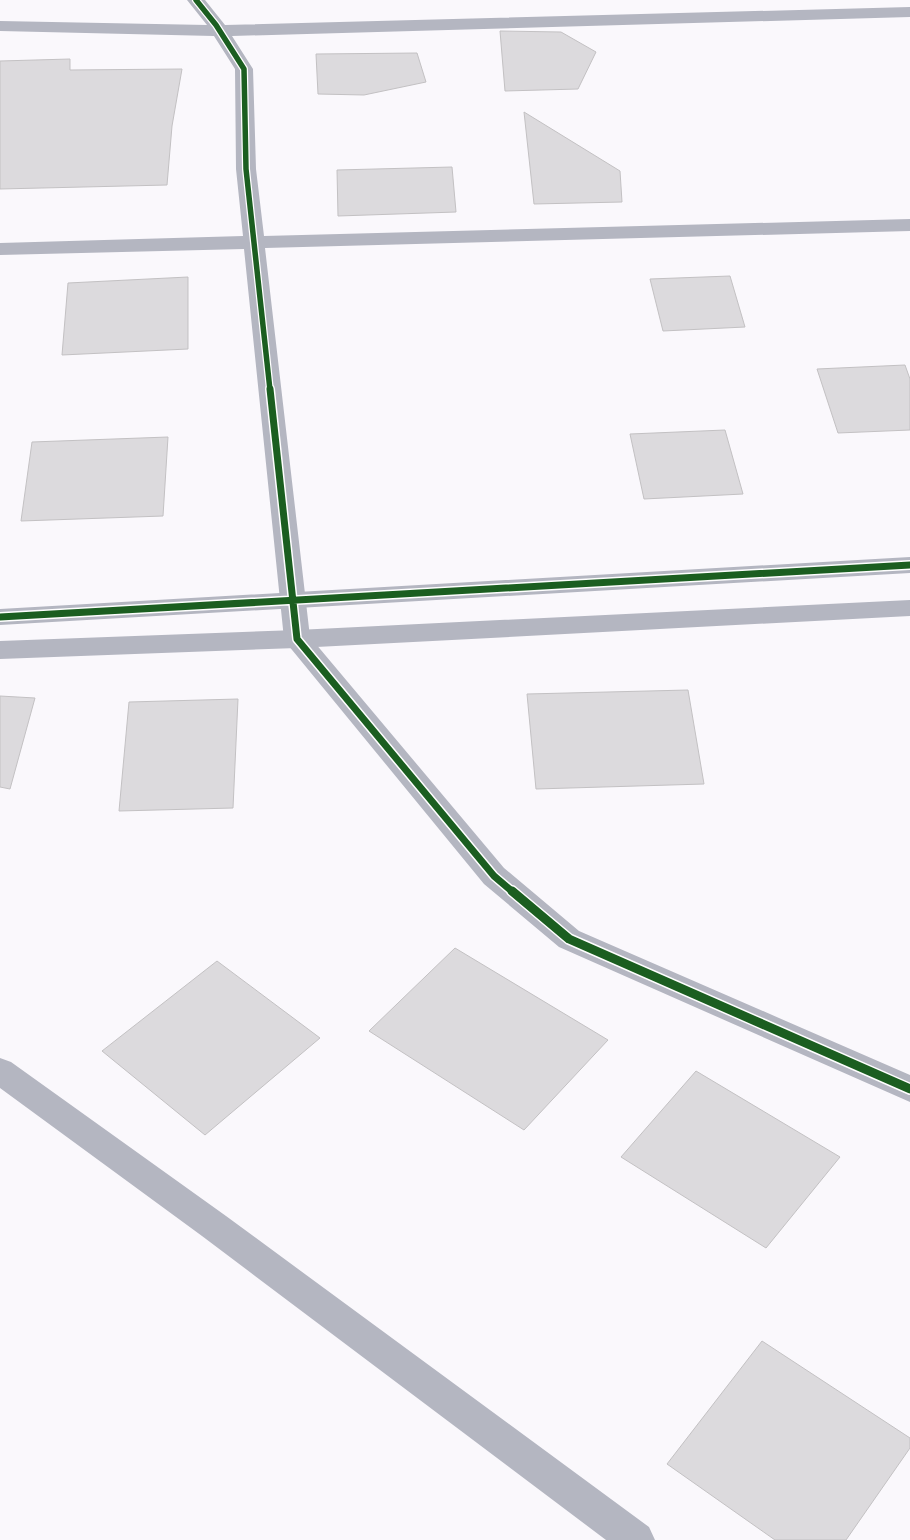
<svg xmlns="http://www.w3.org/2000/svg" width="910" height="1540" font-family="Quicksand,sans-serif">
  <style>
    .building { fill: #dcdadd; stroke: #c3c1c3 }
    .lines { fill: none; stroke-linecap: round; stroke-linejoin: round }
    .minor { fill: #b4b6c1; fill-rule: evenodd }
    .tertiary { fill: #b4b6c1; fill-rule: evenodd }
    .cycleway-far2-casing { stroke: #fff; stroke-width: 8 }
    .cycleway-far1-casing { stroke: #fff; stroke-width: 10 }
    .cycleway-casing { stroke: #fff; stroke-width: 12 }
    .cycleway-far2 { stroke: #1b5e20; stroke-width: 5.5 }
    .cycleway-far1 { stroke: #1b5e20; stroke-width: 7 }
    .cycleway { stroke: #1b5e20; stroke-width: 9 }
  </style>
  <rect width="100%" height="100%" fill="#faf8fc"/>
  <path class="building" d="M500,31L561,32L596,52L578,89L505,91Z
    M417,53L426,82L364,95L318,94L316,54Z
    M70,59V70L182,69L172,126L167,185L0,189V61Z
    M524,112L620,171L622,202L534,204Z
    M452,167L456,212L338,216L337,170Z
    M730,276L745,327L663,331L650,279Z
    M188,277V349L62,355L68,283Z
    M905,365L910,379V430L838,433L817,369Z
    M725,430L743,494L644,499L630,434Z
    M168,437L163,516L21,521L32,442Z
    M688,690L704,784L536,789L527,694Z
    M0,696L35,698L10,789L0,787Z
    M238,699L233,808L119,811L129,702Z
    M455,948L608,1040L524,1130L369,1031Z
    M217,961L320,1038L205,1135L102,1051Z
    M696,1071L840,1157L766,1248L621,1157Z
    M762,1341L910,1438V1448L846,1540H775L667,1464Z"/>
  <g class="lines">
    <path class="minor" d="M187,0H205L225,25L910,7V17L232,36L253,69L256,169L264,236L910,219V231L265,248L310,637L504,868L579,931L910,1075V1102L559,947L484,884L288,645L284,639L244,249L0,255V243L243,236L236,169L235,69L214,36L0,31V21L207,25Z
      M0,1058L11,1062L226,1216L649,1527L655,1540H606L202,1236L0,1088Z"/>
    <path class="tertiary" d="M910,557V573L0,625V609Z
      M910,600V616L297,648L0,659V641L297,630Z"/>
    <g class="cycleway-far2-casing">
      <path id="cycleway-far2" d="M196,0L216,25L244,69L246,169L270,390"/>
    </g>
    <g class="cycleway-far1-casing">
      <path id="cycleway-far1" d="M270,389L297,639L494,876L514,893
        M0,617L910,565"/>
    </g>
    <g class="cycleway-casing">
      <path id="cycleway" d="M512,891L569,939L910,1089"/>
    </g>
    <use href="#cycleway-far2" class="cycleway-far2"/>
    <use href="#cycleway-far1" class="cycleway-far1"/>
    <use href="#cycleway" class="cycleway"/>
  </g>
</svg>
